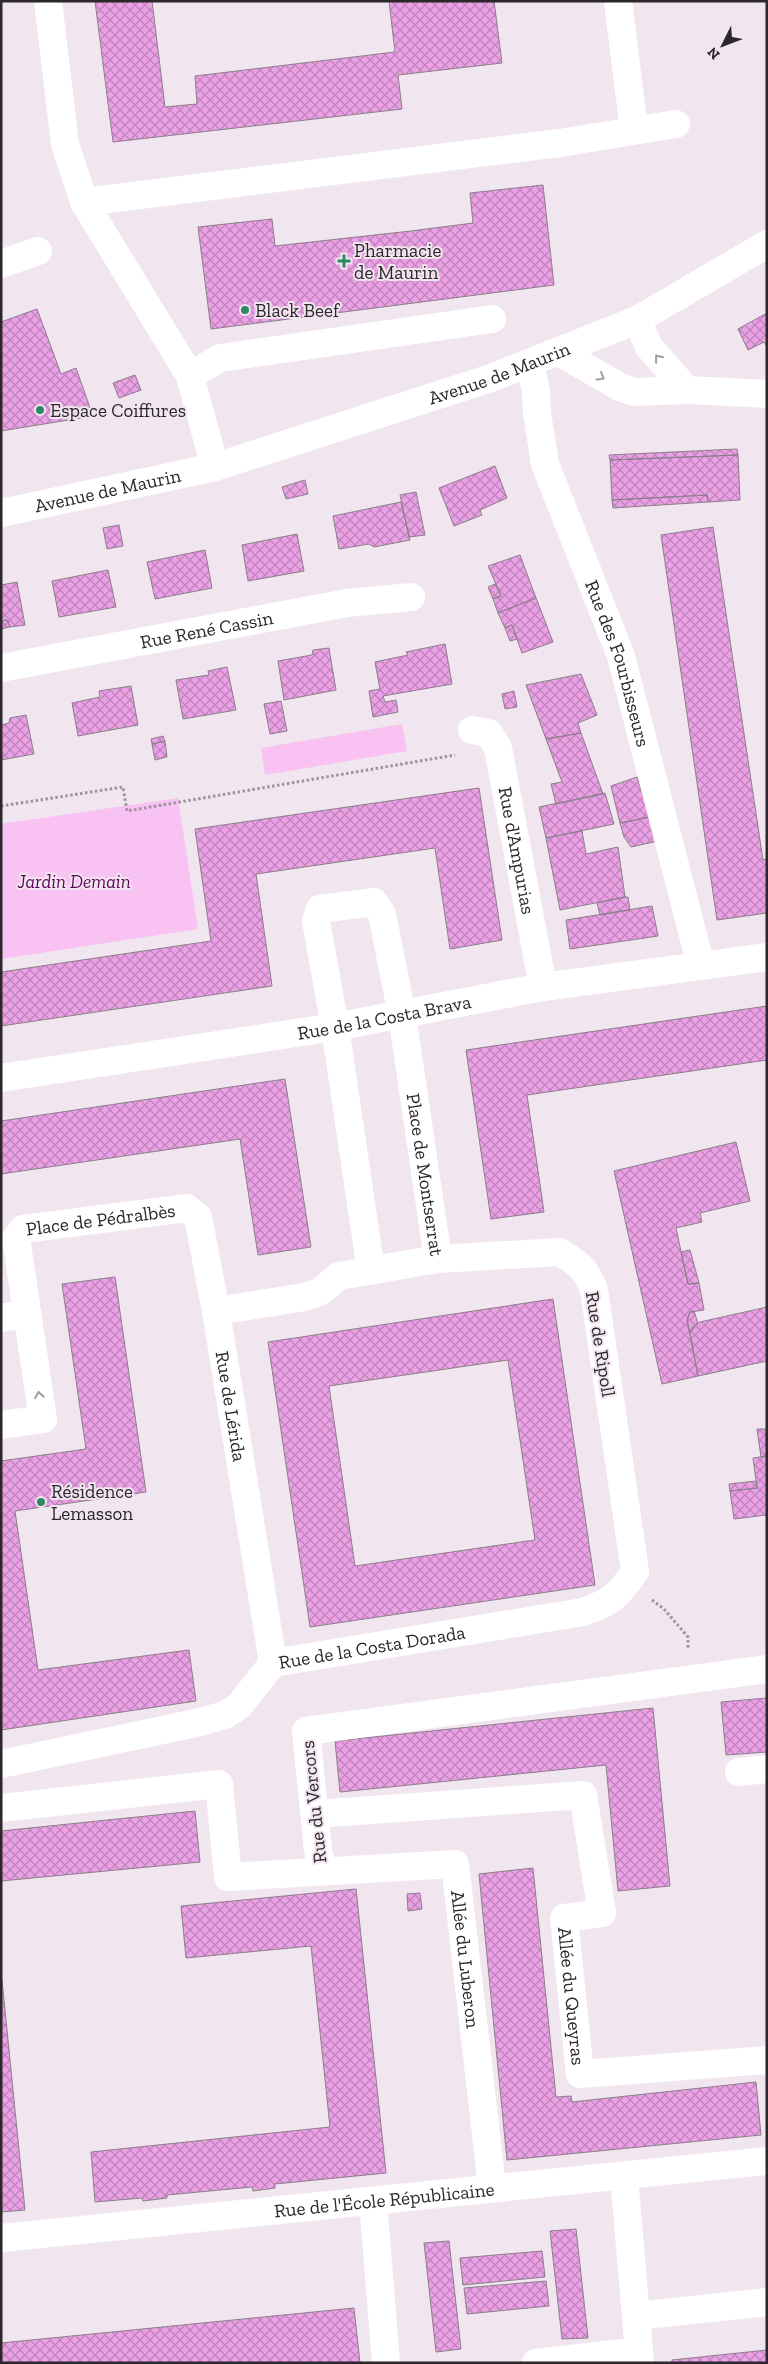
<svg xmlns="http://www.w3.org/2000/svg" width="768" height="2364" font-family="'Zilla Slab',serif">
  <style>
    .park { fill: #f8c2f3 }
    .building { fill: url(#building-cross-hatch); stroke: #8a7f89; fill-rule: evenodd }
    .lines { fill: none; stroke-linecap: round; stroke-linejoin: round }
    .path { stroke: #9c949c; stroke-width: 3; stroke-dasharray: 2.5 2.5; stroke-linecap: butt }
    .minor { stroke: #fff; stroke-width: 28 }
    .oneway { stroke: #a09ea0 }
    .poi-dot { fill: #2d8a60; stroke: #f1e5f0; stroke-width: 2 }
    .labels { text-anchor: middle; stroke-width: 4; stroke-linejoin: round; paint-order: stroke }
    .poi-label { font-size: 19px; fill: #2b272b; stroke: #f1e5f0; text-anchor: start }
    .street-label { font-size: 19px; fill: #2b272b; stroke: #f1e5f0 }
    .park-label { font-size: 19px; font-style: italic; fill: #60035e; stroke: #f1e5f0 }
  </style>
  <defs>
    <pattern id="building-cross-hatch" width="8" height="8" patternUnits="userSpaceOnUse" patternTransform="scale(1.25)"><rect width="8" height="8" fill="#eba1e5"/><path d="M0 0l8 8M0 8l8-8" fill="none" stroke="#bf83ba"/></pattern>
  </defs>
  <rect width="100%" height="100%" fill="#f1e5f0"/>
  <path class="park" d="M402,724L407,751L265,775L261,748Z
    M178,798L198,929L1,959V824Z"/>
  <path class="building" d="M95,1H152L165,107L197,104L195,76L395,52L389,1H494L502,63L398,75L402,109L113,142Z
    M543,185L554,285L211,329L198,227L272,219L275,246L411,231L473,223L470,193Z
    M37,309L61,374L76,368L93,416L1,431V322Z
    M767,313V347L764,342L748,350L738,329Z
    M135,375L141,390L119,398L113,383Z
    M737,449L738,455L610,460L609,455Z
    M738,455L740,500L708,502L707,495L612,500L610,460Z
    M495,466L507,498L480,510L482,515L454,526L439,488Z
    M305,480L308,494L286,499L282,487Z
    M416,492L425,535L409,537L400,495Z
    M707,495L708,502L613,508L612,500Z
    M401,502L410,540L374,547L369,544L339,549L333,516Z
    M119,525L123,546L107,549L103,528Z
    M713,527L763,860L767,859V913L717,920L661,535Z
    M297,534L304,571L248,581L242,545Z
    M205,550L212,588L155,599L147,562Z
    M520,555L536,598L498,613L493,599L501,596L488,566Z
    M108,570L116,607L59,617L52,581Z
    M17,582L25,625L10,627L7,620L1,621V585Z
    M495,584L501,596L493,599L488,587Z
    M536,598L553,642L522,653L512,625L505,628L498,613Z
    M7,620L10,627L1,629V621Z
    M512,625L517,639L510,641L505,628Z
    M445,644L452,684L383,696L385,702L396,700L398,712L373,717L369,691L380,689L375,662L408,655L406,652Z
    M329,648L336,690L284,700L278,661L312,655L313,650Z
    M227,667L236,710L183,719L176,680L209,675L208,671Z
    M581,674L597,715L578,723L581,733L546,739L526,685Z
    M131,686L138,725L78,736L72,703L100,697L99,691Z
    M514,691L517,707L505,709L502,694Z
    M281,701L287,731L270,734L264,704Z
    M26,715L34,754L1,760V725L9,723L10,718Z
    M581,733L603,794L556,804L551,784L562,782L546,739Z
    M163,736L165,741L152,744L151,739Z
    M165,741L167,757L155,760L152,744Z
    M637,777L650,817L620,823L611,786Z
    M479,788L502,940L450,949L435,848L256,874L272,986L1,1026V972L211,941L195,829Z
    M605,793L614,824L546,838L539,807Z
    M650,817L658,841L631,847L624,837L620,823Z
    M582,831L586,854L618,847L625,897L560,910L546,838Z
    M625,897H628L630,910L600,915L597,903Z
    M652,906L658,936L570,949L566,920Z
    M767,1006V1060L527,1095L544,1212L491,1219L466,1050Z
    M285,1079L311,1247L258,1255L240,1139L1,1174V1121Z
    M736,1142L750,1201L700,1213L702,1222L676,1228L688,1284L699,1283L704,1310L690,1312L687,1320L698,1376L662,1384L614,1171Z
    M690,1250L699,1283L688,1284L681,1252Z
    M115,1277L146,1492L15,1511L38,1670L189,1650L196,1701L1,1730V1461L86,1449L62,1284Z
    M553,1299L595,1585L310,1627L268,1342ZM508,1360L535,1540L355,1566L329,1386Z
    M767,1307V1361L698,1376L690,1333L695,1325L700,1322Z
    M694,1311L698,1323L690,1333L687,1320L690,1312Z
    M757,1429H765L767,1456L761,1457Z
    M767,1456V1515L734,1519L730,1491L757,1488L753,1458Z
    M756,1481L757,1488L730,1491L729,1484Z
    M767,1698V1752L726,1755L721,1702Z
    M653,1708L670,1886L618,1891L606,1765L340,1792L335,1741Z
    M195,1811L200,1862L1,1881V1831Z
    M533,1868L556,2097L571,2096L572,2102L756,2082L761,2135L507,2160L479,1874Z
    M356,1889L386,2173L275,2184V2188L253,2191L252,2187L167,2195V2198L143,2201L142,2198L95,2202L91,2152L330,2127L311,1946L186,1958L181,1906Z
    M420,1893L422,1909L408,1911L407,1894Z
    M2,1980L25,2210L1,2212V1980Z
    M576,2229L588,2338L562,2339L550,2231Z
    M449,2241L461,2349L436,2352L424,2243Z
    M542,2251L545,2277L463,2285L460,2258Z
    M546,2281L549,2306L467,2314L464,2288Z
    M354,2308L360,2363H1V2343Z
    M767,2350V2363H672V2360Z"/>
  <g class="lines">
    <path class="path" d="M1,806L123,787L127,811L455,755
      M652,1600L664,1609L688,1637V1649"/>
    <g class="minor">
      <path d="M48,1L65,144L84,202L190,376L215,467"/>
      <path d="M618,1L634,130"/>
      <path d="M84,202L560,143L676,124"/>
      <path d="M1,264L38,251"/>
      <path d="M637,320L649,347L687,390"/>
      <path d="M559,352L620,387L634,392L687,390L767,394"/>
      <path id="s1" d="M530,364L536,391L537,413L545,464L621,656L701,966"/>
      <path d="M190,376L220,358L492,319"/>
      <path id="s2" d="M1,513L215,467L491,378L637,320L767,244"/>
      <path id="s3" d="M1,668L347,603L411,597"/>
      <path id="s4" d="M472,730L489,733L498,748L543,987"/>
      <path id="s5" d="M1,1078L335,1027L543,987L767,957"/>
      <path id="s6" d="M371,1271L335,1027L316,921L320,909L374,902L382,914L402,1015L438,1259"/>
      <path d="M1,1318L27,1314"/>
      <path id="s7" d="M1,1425L43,1419L16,1238L23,1229L187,1208L198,1217L216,1311"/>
      <path id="s8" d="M1,1764L196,1723L225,1715L239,1706L273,1663L583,1612C611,1602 619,1596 635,1571L594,1290C586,1269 579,1263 559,1252L438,1259L339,1276L321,1291L305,1297L216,1311L273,1663"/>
      <path d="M739,1772L767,1769"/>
      <path id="s9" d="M1,1808L219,1784L228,1877L455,1864L492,2187"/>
      <path id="s10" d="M315,1814L583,1795L602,1913L564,1918L580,2074L767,2060"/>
      <path d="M323,1871L318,1850L306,1731L767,1669"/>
      <path d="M624,2176L640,2363"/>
      <path d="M373,2201L386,2363"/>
      <path id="s11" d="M1,2238C256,2212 512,2187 767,2161"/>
      <path d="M636,2316L767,2302"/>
      <path d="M536,2363L639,2351"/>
    </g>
  </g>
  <defs><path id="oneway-chevron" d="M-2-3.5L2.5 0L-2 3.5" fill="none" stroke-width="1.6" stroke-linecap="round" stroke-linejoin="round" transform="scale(1.25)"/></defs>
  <g class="oneway">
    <use href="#oneway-chevron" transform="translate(658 358) rotate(-128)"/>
    <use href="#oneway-chevron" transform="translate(601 377) rotate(30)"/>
    <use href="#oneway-chevron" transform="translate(39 1395) rotate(-99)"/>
  </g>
  <g class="poi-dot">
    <path d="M341.5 253.5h5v5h5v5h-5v5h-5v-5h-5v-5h5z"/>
    <circle cx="245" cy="310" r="5"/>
    <circle cx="40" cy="410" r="5"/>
    <circle cx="41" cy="1502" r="5"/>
  </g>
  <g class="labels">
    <g class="poi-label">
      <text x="354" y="257">Pharmacie<tspan x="354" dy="22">de Maurin</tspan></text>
      <text x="255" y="317">Black Beef</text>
      <text x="50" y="417">Espace Coiffures</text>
      <text x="51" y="1498">Résidence<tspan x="51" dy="22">Lemasson</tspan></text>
    </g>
    <g class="street-label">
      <text dy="7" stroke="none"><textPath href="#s2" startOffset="518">Avenue de Maurin</textPath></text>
      <text dy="7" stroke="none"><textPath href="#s2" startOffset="109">Avenue de Maurin</textPath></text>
      <text dy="7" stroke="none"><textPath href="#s3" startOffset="209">Rue René Cassin</textPath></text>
      <text dy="7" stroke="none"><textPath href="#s1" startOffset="314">Rue des Fourbisseurs</textPath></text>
      <text dy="7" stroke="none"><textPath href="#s4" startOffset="139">Rue d'Ampurias</textPath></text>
      <text dy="7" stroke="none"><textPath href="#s5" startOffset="388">Rue de la Costa Brava</textPath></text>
      <text dy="7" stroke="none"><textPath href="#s6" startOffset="700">Place de Montserrat</textPath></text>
      <text dy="7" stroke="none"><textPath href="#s7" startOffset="315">Place de Pédralbès</textPath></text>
      <text transform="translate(601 1344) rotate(81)" y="7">Rue de Ripoll</text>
      <text dy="7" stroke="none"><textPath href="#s8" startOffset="1469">Rue de Lérida</textPath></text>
      <text dy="7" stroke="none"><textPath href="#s8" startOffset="401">Rue de la Costa Dorada</textPath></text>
      <text transform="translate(313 1802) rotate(-96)" y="7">Rue du Vercors</text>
      <text dy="7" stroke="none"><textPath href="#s9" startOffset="636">Allée du Luberon</textPath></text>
      <text dy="7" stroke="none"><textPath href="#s10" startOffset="505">Allée du Queyras</textPath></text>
      <text dy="7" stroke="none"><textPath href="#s11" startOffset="385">Rue de l'École Républicaine</textPath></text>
    </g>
    <g class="park-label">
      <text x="74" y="888">Jardin Demain</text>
    </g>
  </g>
  <rect width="768" height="2364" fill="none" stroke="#2b272b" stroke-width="5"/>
  <g transform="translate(723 45) rotate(228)" stroke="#f1e5f0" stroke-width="4" paint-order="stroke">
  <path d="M0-4L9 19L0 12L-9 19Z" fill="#2b272b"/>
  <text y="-8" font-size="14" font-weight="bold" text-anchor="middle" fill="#2b272b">N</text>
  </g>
</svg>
